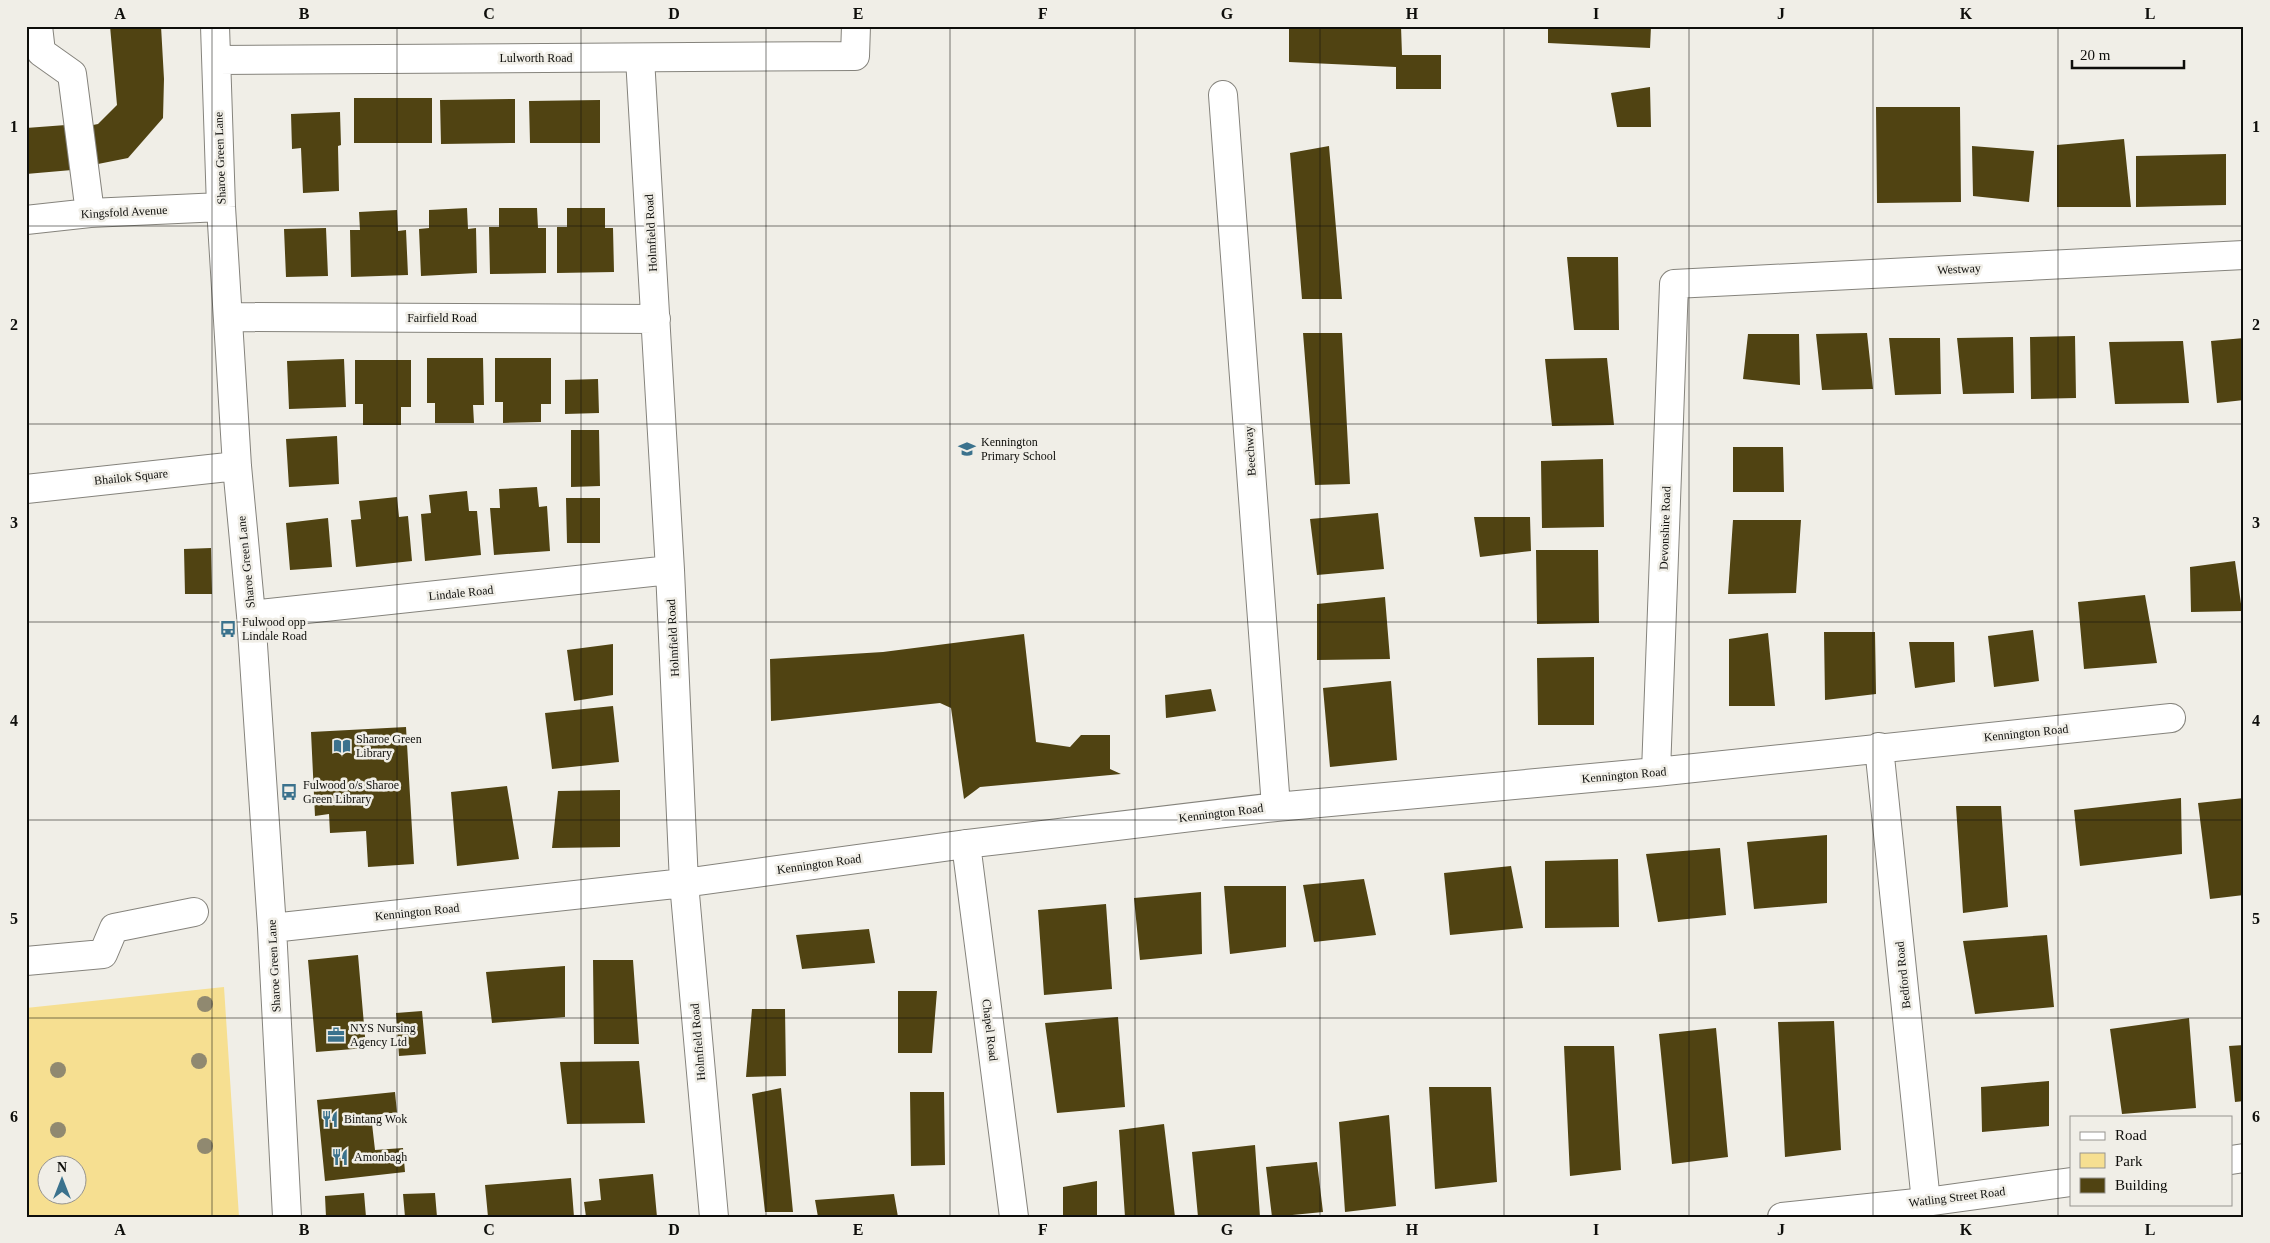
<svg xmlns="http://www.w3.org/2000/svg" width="2270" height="1243" font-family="'Times New Roman',serif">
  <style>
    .green { fill: #f6df91; fill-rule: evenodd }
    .building { fill: #504312 }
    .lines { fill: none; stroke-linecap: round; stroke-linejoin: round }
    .minor-casing { stroke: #85837c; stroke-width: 30 }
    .major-casing { stroke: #85837c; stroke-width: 30 }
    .minor { stroke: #fff; stroke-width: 28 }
    .major { stroke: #fff; stroke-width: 28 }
    .tree { fill: #908970 }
    .grid { fill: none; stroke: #0e0e0b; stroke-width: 1; stroke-opacity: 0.55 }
    .labels { text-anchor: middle; stroke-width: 5; stroke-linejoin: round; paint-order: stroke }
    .street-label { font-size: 12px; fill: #0e0e0b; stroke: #f0eee7 }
    .poi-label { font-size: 12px; fill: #0e0e0b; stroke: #f0eee7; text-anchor: start }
    .neatline { fill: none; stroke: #0e0e0b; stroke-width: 2 }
    .grid-label { font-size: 16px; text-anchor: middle; font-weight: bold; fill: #0e0e0b }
  </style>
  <rect width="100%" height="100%" fill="#f0eee7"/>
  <path class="green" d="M224,987L239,1217H26V1008ZM48,1166H78V1196H48Z"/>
  <path class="building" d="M110,26H161L164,79L163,118L128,158L93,165L88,126L98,124L117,105Z
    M1289,26H1401L1402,55H1441V89H1396V67L1289,62Z
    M1548,26H1651L1650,48L1548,43Z
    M1650,87L1651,127H1617L1611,93Z
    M354,98H432V143H354Z
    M515,99V143L441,144L440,100Z
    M600,100V143H530L529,101Z
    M1876,107H1960L1961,202L1877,203Z
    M340,112L341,145L338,146L339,191L303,193L301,148L292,149L291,114Z
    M66,125L72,170L26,174V128Z
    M2124,139L2131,207H2057V145Z
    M1329,146L1342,299H1302L1290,153Z
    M1972,146L2034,151L2029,202L1973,196Z
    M2226,154V205L2136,207V156Z
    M467,208L468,229L476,228L477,273L421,276L419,229L429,228V210Z
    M499,208H537L538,228H546V273L490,274L489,227H499Z
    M567,208H605V228H613L614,272L557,273V227H567Z
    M397,210L398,231L406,230L408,275L351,277L350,230H360L359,212Z
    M326,228L328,276L286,277L284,229Z
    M1567,257H1618L1619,330H1574Z
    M1303,333H1342L1350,484L1315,485Z
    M1867,333L1873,389L1822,390L1816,334Z
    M1748,334H1799L1800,385L1743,379Z
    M2075,336L2076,398L2031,399L2030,337Z
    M2013,337L2014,393L1963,394L1957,338Z
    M1889,338H1940L1941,394L1895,395Z
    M2244,338V400L2217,403L2211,341Z
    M2183,341L2189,403L2115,404L2109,342Z
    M427,358H483L484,405H473L474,423H435V403H427Z
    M495,358H551V404H541V422L503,423V402H495Z
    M1607,358L1614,425L1552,426L1545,359Z
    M344,359L346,407L289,409L287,361Z
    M355,360H411V407H401V425H363V404H355Z
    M598,379L599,413L565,414V380Z
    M571,430H599L600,486L571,487Z
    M337,436L339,484L289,487L286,439Z
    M1733,447H1783L1784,492H1733Z
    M1603,459L1604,527L1542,528L1541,461Z
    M537,487L539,507L547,506L550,551L494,555L490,508H500L499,489Z
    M467,491L469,511H477L481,555L425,561L421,514L431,513L429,495Z
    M397,497L399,517L408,516L412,561L356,567L351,520L361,519L359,501Z
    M566,498H600V543H567Z
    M1378,513L1384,569L1317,575L1310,519Z
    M1474,517H1530L1531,551L1480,557Z
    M328,518L332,567L290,570L286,523Z
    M1733,520H1801L1796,593L1728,594Z
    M211,548L212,594H185L184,549Z
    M1536,550H1598L1599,623L1537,624Z
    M2235,561L2242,611L2191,612L2190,567Z
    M2145,595L2157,663L2084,669L2078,602Z
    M1385,597L1390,659L1317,660V604Z
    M2033,630L2039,681L1994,687L1988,636Z
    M1824,632H1875L1876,694L1825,700Z
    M1768,633L1775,706H1729V639Z
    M1024,634L1036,742L1070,747L1081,735H1110V769L1121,774L980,787L964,799L951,708L940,703L771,721L770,659L883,652Z
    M1909,642H1954L1955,682L1915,688Z
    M613,644V695L574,701L567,650Z
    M1594,657V725H1538L1537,658Z
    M1391,681L1397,760L1330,767L1323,688Z
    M1211,689L1216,711L1166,718L1165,695Z
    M613,706L619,762L552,769L545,713Z
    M406,727L414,864L368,867L366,831L330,833L329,814L315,816L311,732Z
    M507,786L519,859L457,866L451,792Z
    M620,790V847L552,848L558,791Z
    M2181,798L2182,854L2080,866L2074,810Z
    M2244,798V895L2210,899L2198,803Z
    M1956,806H2001L2008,907L1963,913Z
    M1827,835V903L1754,909L1747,842Z
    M1720,848L1726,915L1658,922L1646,854Z
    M1618,859L1619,927L1545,928V861Z
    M1511,866L1523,928L1450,935L1444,873Z
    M1364,879L1376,935L1314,942L1303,885Z
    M1224,886H1286V947L1230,954Z
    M1201,892L1202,954L1140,960L1134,898Z
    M1106,904L1112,989L1044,995L1038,910Z
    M869,929L875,963L802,969L796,935Z
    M2047,935L2054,1007L1975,1014L1963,941Z
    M358,955L366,1048L316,1052L308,960Z
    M593,960H633L639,1044H594Z
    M565,966V1017L492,1023L486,972Z
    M898,991H937L932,1053H898Z
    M752,1009H785L786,1076L746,1077Z
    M422,1011L426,1054L399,1056L396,1013Z
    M1118,1017L1125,1107L1057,1113L1045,1023Z
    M2189,1018L2196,1108L2122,1114L2110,1029Z
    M1834,1021L1841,1150L1785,1157L1778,1022Z
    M1716,1028L1728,1157L1672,1164L1659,1034Z
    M2244,1045V1101L2235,1102L2229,1046Z
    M1564,1046H1614L1621,1170L1570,1176Z
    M639,1061L645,1123L567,1124L560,1062Z
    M2049,1081V1126L1982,1132L1981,1087Z
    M1429,1087H1491L1497,1182L1435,1189Z
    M781,1088L793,1212H765L752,1094Z
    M395,1092L397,1113L371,1115L375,1150L403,1148L405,1172L325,1181L317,1100Z
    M910,1092H944L945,1165L911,1166Z
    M1389,1115L1396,1206L1345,1212L1339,1122Z
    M1164,1124L1175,1217H1125L1119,1130Z
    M1255,1145L1260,1217H1198L1192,1152Z
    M1317,1162L1323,1212L1272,1217L1266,1167Z
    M653,1174L657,1217H586L584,1202L601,1200L599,1179Z
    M571,1178L574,1217H488L485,1185Z
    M1097,1181V1217H1063V1187Z
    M364,1193L366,1217H326L325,1196Z
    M435,1193L437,1217H405L403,1194Z
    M894,1194L898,1217H818L815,1200Z"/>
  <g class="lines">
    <g class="minor-casing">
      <path id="minor" d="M38,26L41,52L72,74L90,213
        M215,26L221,207L237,466L251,615L272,928L287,1217
        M640,58L670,570L684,883L714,1217
        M217,60L855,56L856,26
        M1223,95L1276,807
        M26,220L90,213L221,207
        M228,317L656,319
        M26,489L237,466
        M251,615L670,570
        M1879,747L1926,1202
        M1656,772L1674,284L2244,255
        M966,844L1014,1217
        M272,928L684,883L966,844L1276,807L1656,772L2171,718
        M26,961L103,954L114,928L194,912"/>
    </g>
    <g class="major-casing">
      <path id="major" d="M2231,1160L2244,1158
        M1782,1217L1926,1202L2071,1182"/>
    </g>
    <use href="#minor" class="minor"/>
    <use href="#major" class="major"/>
  </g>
  <g class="tree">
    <circle cx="205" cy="1004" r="8"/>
    <circle cx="199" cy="1061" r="8"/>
    <circle cx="58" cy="1070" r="8"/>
    <circle cx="58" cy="1130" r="8"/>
    <circle cx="205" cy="1146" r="8"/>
  </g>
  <path class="grid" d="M212,26V1217M397,26V1217M581,26V1217M766,26V1217M950,26V1217M1135,26V1217M1320,26V1217M1504,26V1217M1689,26V1217M1873,26V1217M2058,26V1217M26,226H2244M26,424H2244M26,622H2244M26,820H2244M26,1018H2244"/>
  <defs>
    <g id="school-bare" transform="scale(1.35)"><path d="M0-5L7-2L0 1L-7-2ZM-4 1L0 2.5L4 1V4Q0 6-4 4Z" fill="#3b728d" stroke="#f0eee7" stroke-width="2.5" paint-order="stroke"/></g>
    <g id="bus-bare" transform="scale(1.35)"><path d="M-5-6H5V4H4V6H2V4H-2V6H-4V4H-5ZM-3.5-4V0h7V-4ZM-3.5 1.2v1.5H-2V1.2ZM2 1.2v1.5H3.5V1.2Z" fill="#3b728d" stroke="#f0eee7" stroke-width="2.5" paint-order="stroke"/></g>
    <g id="library-bare" transform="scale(1.35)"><path d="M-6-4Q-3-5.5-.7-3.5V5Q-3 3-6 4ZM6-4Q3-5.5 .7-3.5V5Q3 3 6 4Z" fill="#3b728d" stroke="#f0eee7" stroke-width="2.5" paint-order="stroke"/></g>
    <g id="office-bare" transform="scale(1.35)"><path d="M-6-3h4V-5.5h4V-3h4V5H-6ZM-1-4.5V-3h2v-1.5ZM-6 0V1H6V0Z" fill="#3b728d" stroke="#f0eee7" stroke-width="2.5" paint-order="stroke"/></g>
    <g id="restaurant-bare" transform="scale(1.35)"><path d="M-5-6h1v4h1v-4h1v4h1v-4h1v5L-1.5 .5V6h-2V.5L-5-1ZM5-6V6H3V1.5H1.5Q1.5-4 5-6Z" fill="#3b728d" stroke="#f0eee7" stroke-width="2.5" paint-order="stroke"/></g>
  </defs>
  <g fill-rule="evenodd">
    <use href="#school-bare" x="967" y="449"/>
    <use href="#bus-bare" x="228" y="629"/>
    <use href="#library-bare" x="342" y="746"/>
    <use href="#bus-bare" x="289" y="792"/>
    <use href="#office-bare" x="336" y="1035"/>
    <use href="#restaurant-bare" x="330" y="1119"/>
    <use href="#restaurant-bare" x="340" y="1157"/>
  </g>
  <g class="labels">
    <g class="street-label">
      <text x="536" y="62">Lulworth Road</text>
      <text transform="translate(220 158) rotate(-92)" y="4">Sharoe Green Lane</text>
      <text transform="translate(124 212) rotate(-3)" y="4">Kingsfold Avenue</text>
      <text transform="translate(651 233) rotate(-93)" y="4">Holmfield Road</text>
      <text transform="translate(1959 269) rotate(-3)" y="4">Westway</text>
      <text x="442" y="322">Fairfield Road</text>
      <text transform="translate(1250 451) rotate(-94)" y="4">Beechway</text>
      <text transform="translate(131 477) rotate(-6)" y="4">Bhailok Square</text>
      <text transform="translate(1665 528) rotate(-88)" y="4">Devonshire Road</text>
      <text transform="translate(246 562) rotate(-96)" y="4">Sharoe Green Lane</text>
      <text transform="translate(461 593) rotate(-6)" y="4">Lindale Road</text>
      <text transform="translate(673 638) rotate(-93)" y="4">Holmfield Road</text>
      <text transform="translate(2026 733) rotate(-6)" y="4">Kennington Road</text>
      <text transform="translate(1624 775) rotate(-5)" y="4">Kennington Road</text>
      <text transform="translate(1221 813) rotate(-7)" y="4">Kennington Road</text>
      <text transform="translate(819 864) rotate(-8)" y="4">Kennington Road</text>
      <text transform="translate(417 912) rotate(-6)" y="4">Kennington Road</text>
      <text transform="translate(274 966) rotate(-93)" y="4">Sharoe Green Lane</text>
      <text transform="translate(1903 975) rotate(-96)" y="4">Bedford Road</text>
      <text transform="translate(990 1030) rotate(83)" y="4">Chapel Road</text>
      <text transform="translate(698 1042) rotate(-95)" y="4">Holmfield Road</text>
      <text transform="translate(1957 1197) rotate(-7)" y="4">Watling Street Road</text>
    </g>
    <g class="poi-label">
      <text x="981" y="446">Kennington<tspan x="981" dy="14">Primary School</tspan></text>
      <text x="242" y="626">Fulwood opp<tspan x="242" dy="14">Lindale Road</tspan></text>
      <text x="356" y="743">Sharoe Green<tspan x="356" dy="14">Library</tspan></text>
      <text x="303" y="789">Fulwood o/s Sharoe<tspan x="303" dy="14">Green Library</tspan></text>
      <text x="350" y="1032">NYS Nursing<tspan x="350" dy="14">Agency Ltd</tspan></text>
      <text x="344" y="1123">Bintang Wok</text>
      <text x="354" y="1161">Amonbagh</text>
    </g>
  </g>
  <rect width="2270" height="1243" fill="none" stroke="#f0eee7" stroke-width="55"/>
  <rect x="2070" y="1116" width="162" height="90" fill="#f0eee7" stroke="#96948f"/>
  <rect x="2080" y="1132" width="25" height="8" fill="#ffffff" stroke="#96948f"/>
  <text x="2115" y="1140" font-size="15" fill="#0e0e0b">Road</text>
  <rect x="2080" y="1153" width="25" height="15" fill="#f6df91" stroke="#96948f"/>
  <text x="2115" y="1166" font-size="15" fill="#0e0e0b">Park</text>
  <rect x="2080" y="1178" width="25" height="15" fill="#504312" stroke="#96948f"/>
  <text x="2115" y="1190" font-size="15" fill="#0e0e0b">Building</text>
  <g transform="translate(62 1180)"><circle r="24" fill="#f0eee7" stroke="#96948f"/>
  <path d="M0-4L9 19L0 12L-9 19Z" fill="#3b728d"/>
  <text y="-8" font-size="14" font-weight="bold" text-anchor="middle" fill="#0e0e0b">N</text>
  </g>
  <path d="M2072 60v8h112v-8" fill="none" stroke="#0e0e0b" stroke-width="2.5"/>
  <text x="2080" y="60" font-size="15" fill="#0e0e0b" stroke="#f0eee7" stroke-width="4" paint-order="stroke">20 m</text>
  <rect x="28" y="28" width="2214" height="1188" class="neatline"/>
  <g class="grid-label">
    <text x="120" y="19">A</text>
    <text x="304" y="19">B</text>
    <text x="489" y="19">C</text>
    <text x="674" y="19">D</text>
    <text x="858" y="19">E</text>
    <text x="1043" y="19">F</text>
    <text x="1227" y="19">G</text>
    <text x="1412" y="19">H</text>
    <text x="1596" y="19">I</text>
    <text x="1781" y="19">J</text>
    <text x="1966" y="19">K</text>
    <text x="2150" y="19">L</text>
    <text x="14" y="132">1</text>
    <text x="2256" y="132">1</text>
    <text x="14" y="330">2</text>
    <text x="2256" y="330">2</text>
    <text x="14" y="528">3</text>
    <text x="2256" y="528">3</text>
    <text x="14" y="726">4</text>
    <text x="2256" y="726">4</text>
    <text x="14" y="924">5</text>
    <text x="2256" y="924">5</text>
    <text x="14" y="1122">6</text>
    <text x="2256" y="1122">6</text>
    <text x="120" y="1235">A</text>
    <text x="304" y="1235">B</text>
    <text x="489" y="1235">C</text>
    <text x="674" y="1235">D</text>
    <text x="858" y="1235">E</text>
    <text x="1043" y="1235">F</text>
    <text x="1227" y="1235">G</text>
    <text x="1412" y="1235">H</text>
    <text x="1596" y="1235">I</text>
    <text x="1781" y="1235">J</text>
    <text x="1966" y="1235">K</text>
    <text x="2150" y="1235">L</text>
  </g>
</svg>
